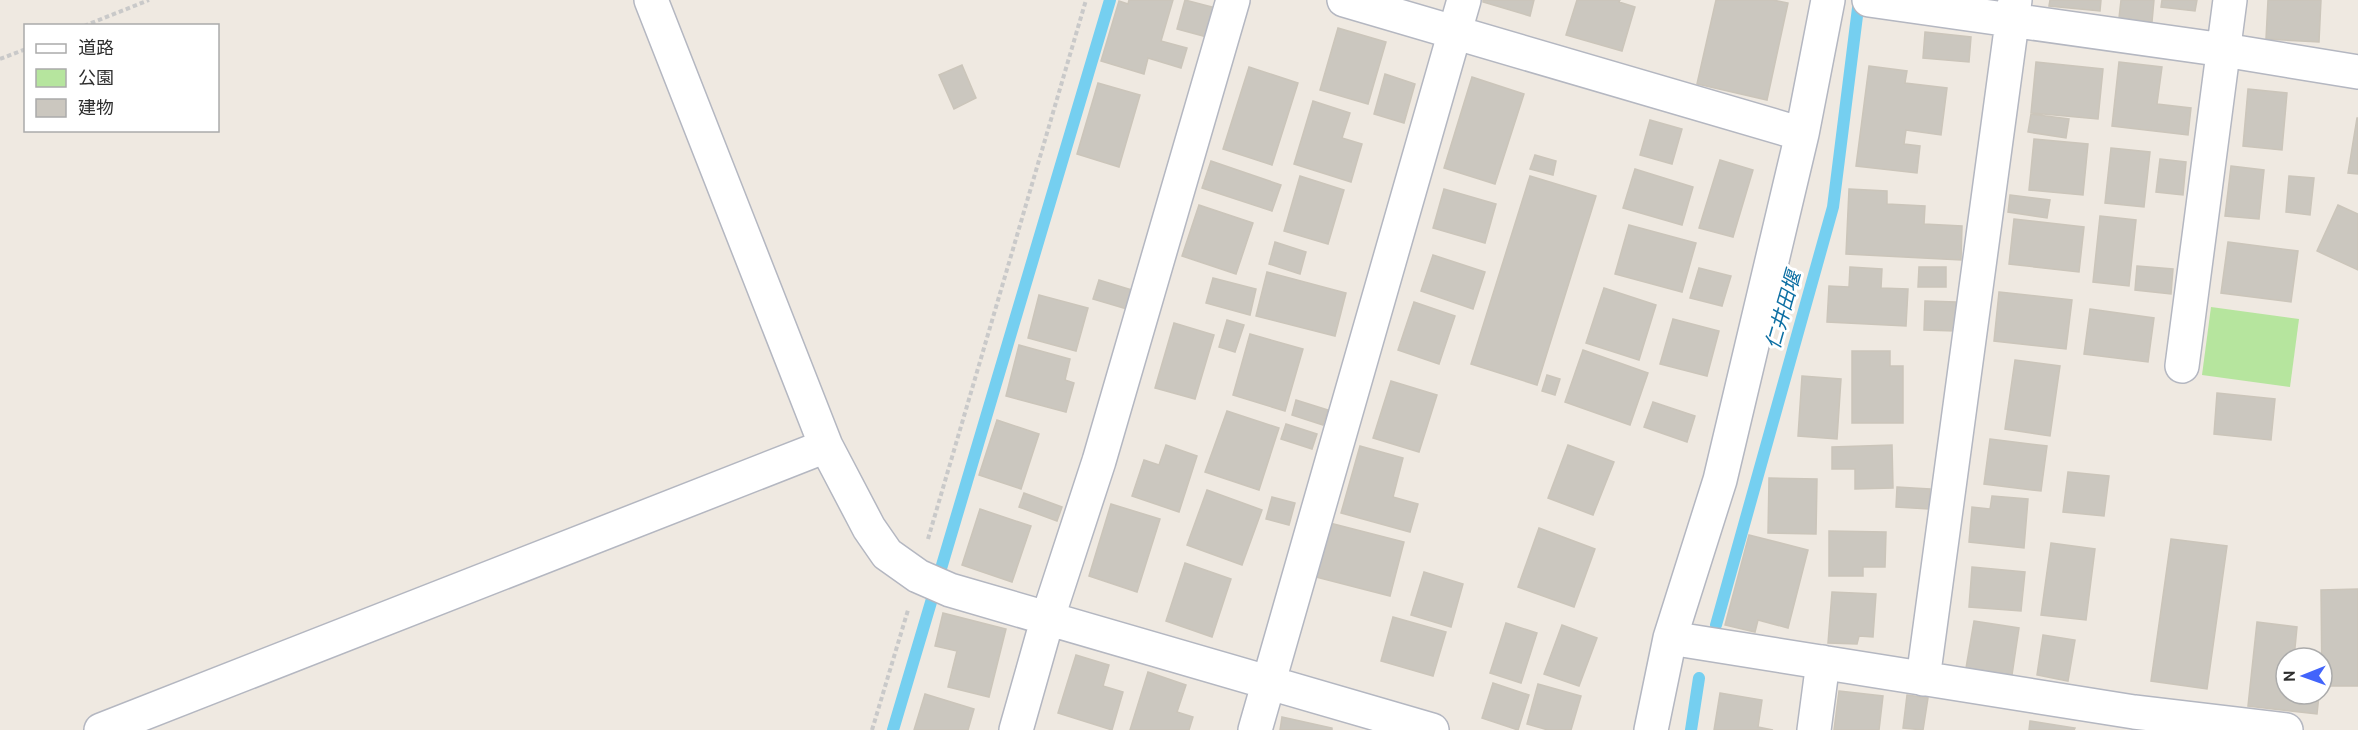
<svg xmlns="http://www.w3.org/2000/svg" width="2358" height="730" font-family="Cabin,'Noto Sans JP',sans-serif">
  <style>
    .green { fill: #b6e59e }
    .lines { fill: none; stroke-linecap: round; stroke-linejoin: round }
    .stream { stroke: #75cff0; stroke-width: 12 }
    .building { fill: #cbc7bf; stroke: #cbc5ba; stroke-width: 1.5 }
    .minor-casing { stroke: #b4b7c1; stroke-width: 36 }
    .path { stroke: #c9c9c9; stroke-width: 4; stroke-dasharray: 4.5 3; stroke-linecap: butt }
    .minor { stroke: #fff; stroke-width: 33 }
    .labels { text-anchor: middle; stroke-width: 6; stroke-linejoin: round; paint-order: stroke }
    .water-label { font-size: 20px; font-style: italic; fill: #0d6fa3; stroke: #fff }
  </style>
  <rect width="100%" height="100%" fill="#efe9e1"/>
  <path class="green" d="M2211,307L2299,319L2290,387L2202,375Z"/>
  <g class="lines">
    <path class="stream" d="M1716,625L1833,207L1859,0
      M893,730L1110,0
      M1691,730L1699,678"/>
  </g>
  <path class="building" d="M1129,0H1173L1161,41L1187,48L1181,68L1148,58L1144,74L1101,61L1119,1L1128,4Z
    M1185,0L1216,8L1207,37L1177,29Z
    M1483,0H1534L1530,16L1483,2Z
    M1577,0H1620L1619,2L1635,7L1622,51L1566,35Z
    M1716,0H1773L1788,3L1767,100L1697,84Z
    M2050,0H2101L2100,11L2049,6Z
    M2121,0H2154L2152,22L2119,18Z
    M2162,0H2197L2195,11L2161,7Z
    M2268,0H2321L2319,42L2266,39Z
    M1338,28L1386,42L1368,104L1320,90Z
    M1925,32L1971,37L1969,62L1923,58Z
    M2036,62L2103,69L2098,119L2031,113Z
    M2119,62L2162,67L2157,104L2191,108L2188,135L2112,126Z
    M962,65L976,98L954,109L939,75Z
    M1869,66L1907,71L1905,83L1947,88L1941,135L1906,130L1904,144L1920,146L1917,173L1856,166Z
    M1249,67L1298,83L1272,165L1223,149Z
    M1385,74L1415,84L1404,123L1374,114Z
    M1472,77L1524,94L1495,184L1444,168Z
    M1098,83L1140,95L1119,167L1077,154Z
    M2248,89L2287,93L2282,150L2243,146Z
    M1313,101L1350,113L1342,138L1362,144L1351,182L1294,164Z
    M2031,114L2069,119L2066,138L2028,132Z
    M2357,118H2358V174L2348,173Z
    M1650,120L1682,129L1672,164L1640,155Z
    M2034,139L2088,144L2083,195L2029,190Z
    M2111,148L2150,152L2144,207L2105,203Z
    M1535,155L1556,161L1553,175L1530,169Z
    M2160,159L2186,162L2183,195L2156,192Z
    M1720,160L1753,170L1733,237L1699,228Z
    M1211,161L1281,185L1272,211L1202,188Z
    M2231,166L2264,170L2259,219L2225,216Z
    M1635,169L1693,187L1682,225L1623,208Z
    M1300,176L1344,190L1328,244L1284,231Z
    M1530,176L1596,196L1537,385L1471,364Z
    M2289,176L2314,178L2310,215L2286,212Z
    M1444,189L1496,204L1485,243L1433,228Z
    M1849,189L1887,191V204L1925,206L1924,224L1962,226L1961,260L1846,254Z
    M2010,195L2050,200L2047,218L2008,212Z
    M1199,205L1253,223L1236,274L1182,256Z
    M2338,205L2358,214V270L2317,251Z
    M2100,216L2136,220L2129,286L2093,282Z
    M2014,219L2084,227L2079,272L2009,264Z
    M1629,225L1696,243L1682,292L1615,274Z
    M1275,242L1306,252L1300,274L1269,264Z
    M2228,242L2298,251L2291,302L2221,293Z
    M1433,255L1485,272L1473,309L1421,291Z
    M2137,266L2173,269L2171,294L2135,290Z
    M1850,267L1882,269L1881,288L1908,289L1906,326L1827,322L1829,286L1849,287Z
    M1919,267H1946V287H1918Z
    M1699,268L1731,276L1722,306L1690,298Z
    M1267,272L1346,293L1335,336L1256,316Z
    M1213,278L1256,289L1250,315L1206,303Z
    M1099,280L1132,290L1127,309L1093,299Z
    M1604,288L1656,305L1639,360L1586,343Z
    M1999,292L2072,300L2066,349L1994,341Z
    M1039,295L1088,308L1076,351L1028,338Z
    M1925,301L1956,302L1955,331L1924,330Z
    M1414,302L1455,316L1439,364L1398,350Z
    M2090,309L2154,318L2148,362L2084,354Z
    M1673,319L1719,331L1707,376L1660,364Z
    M1227,320L1244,325L1235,352L1219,347Z
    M1174,323L1214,335L1195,399L1155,388Z
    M1250,334L1303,349L1285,411L1233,395Z
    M1019,345L1070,359L1065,380L1074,383L1066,412L1006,396Z
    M1583,350L1648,373L1630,425L1565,402Z
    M1852,351H1890V366H1903V423H1852Z
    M2015,360L2060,366L2050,436L2005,429Z
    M1547,375L1560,379L1555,395L1542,391Z
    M1802,376L1841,379L1837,439L1798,436Z
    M1391,381L1437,395L1419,452L1373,438Z
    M2217,393L2275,399L2271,440L2214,434Z
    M1296,400L1328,410L1323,425L1292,415Z
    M1653,402L1695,416L1687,442L1644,427Z
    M1227,411L1279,428L1259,490L1205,472Z
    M997,420L1039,434L1021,489L979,475Z
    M1286,424L1317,434L1312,449L1281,439Z
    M1990,439L2047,446L2041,491L1984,484Z
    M1166,445L1197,456L1179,512L1132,496L1144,460L1159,465Z
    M1568,445L1614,462L1593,515L1548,498Z
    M1892,445L1893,488L1855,489V469H1832V447Z
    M1360,446L1403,458L1393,497L1418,504L1410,532L1341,513Z
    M2068,472L2109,476L2104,516L2063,512Z
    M1769,478L1817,479L1816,534L1768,533Z
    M1897,487L1930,489L1929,509L1896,507Z
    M1207,490L1262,510L1242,565L1187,545Z
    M1024,493L1062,507L1057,521L1019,507Z
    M1992,496L2028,499L2024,548L1969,542L1972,507L1990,509Z
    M1272,497L1295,503L1289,525L1266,519Z
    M1111,504L1160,519L1137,592L1089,576Z
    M980,509L1031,526L1012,582L962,565Z
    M1326,522L1404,542L1390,596L1312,576Z
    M1539,528L1595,549L1574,607L1518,587Z
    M1829,531L1886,532L1885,567H1863V576H1829Z
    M1749,535L1808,550L1788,628L1758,620L1755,632L1725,625Z
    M2171,539L2227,546L2207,689L2151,681Z
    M2051,543L2095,549L2086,620L2041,615Z
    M1185,563L1231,579L1212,637L1166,621Z
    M1972,567L2025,572L2021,611L1969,607Z
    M1424,572L1463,584L1451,627L1411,615Z
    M2358,589V686H2322L2321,590Z
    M1832,592L1876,594L1873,637L1859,636L1857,644L1828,643Z
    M943,613L1006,629L989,697L948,687L957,651L935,646Z
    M1393,617L1446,632L1433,676L1381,661Z
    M1974,621L2019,628L2012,675L1966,668Z
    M2257,622L2297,627L2294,658H2286V694L2319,695L2317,714L2248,706Z
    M1506,623L1537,633L1521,683L1490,673Z
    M1562,625L1597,638L1579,686L1544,674Z
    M2043,635L2075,640L2068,681L2037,675Z
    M1076,655L1109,665L1103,686L1123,692L1112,730L1058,713Z
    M1148,672L1186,685L1177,712L1193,717L1189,730H1130Z
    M1493,683L1529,695L1518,730L1482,718Z
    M1538,684L1581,696L1571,730H1548L1527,724Z
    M1839,691L1883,696L1879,730H1834Z
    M1720,693L1762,700L1758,727L1773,730H1714Z
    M925,694L974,709L968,730H914Z
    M1907,695L1928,698L1923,730L1903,728Z
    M1282,717L1332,728V730H1280Z
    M2030,721L2075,728L2074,730H2029Z"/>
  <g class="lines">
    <g class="minor-casing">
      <path id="minor" d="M651,0L826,446L869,528L887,554L918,576L950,590L1432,730
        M1344,0L1802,134
        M1869,0L2224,50L2358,72
        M2182,366L2230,0
        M1670,638L2134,712L2286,730
        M1923,679L2015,0
        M101,730L826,446
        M1016,730L1048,617L1099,461L1233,0
        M1255,730L1464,0
        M1651,730L1670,638L1720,480L1802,134L1828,0
        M1814,730L1823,662"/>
    </g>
    <path class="path" d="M84,26L149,0
      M0,59L26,49
      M928,539L1086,0
      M872,730L908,610"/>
    <use href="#minor" class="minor"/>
  </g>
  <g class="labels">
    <g class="water-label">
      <text transform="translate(1783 310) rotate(-74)" y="7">仁井田堰</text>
    </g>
  </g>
  <rect x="24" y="24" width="195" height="108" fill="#ffffff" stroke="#ababab" stroke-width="1.5"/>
  <rect x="36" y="44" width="30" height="9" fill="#ffffff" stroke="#ababab" stroke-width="1.5"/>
  <text x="78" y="54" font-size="18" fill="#2e2e2e">道路</text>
  <rect x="36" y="69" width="30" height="18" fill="#b6e59e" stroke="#ababab" stroke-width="1.5"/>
  <text x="78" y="84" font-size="18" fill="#2e2e2e">公園</text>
  <rect x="36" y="99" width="30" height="18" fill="#cbc7bf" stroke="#ababab" stroke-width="1.5"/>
  <text x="78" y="114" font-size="18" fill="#2e2e2e">建物</text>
  <g transform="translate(2304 676) rotate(269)"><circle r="28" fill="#ffffff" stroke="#ababab" stroke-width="1.5"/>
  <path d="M0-4.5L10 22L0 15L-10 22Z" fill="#4264fb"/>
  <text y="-9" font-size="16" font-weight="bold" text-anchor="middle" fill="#2e2e2e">N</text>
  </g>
</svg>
